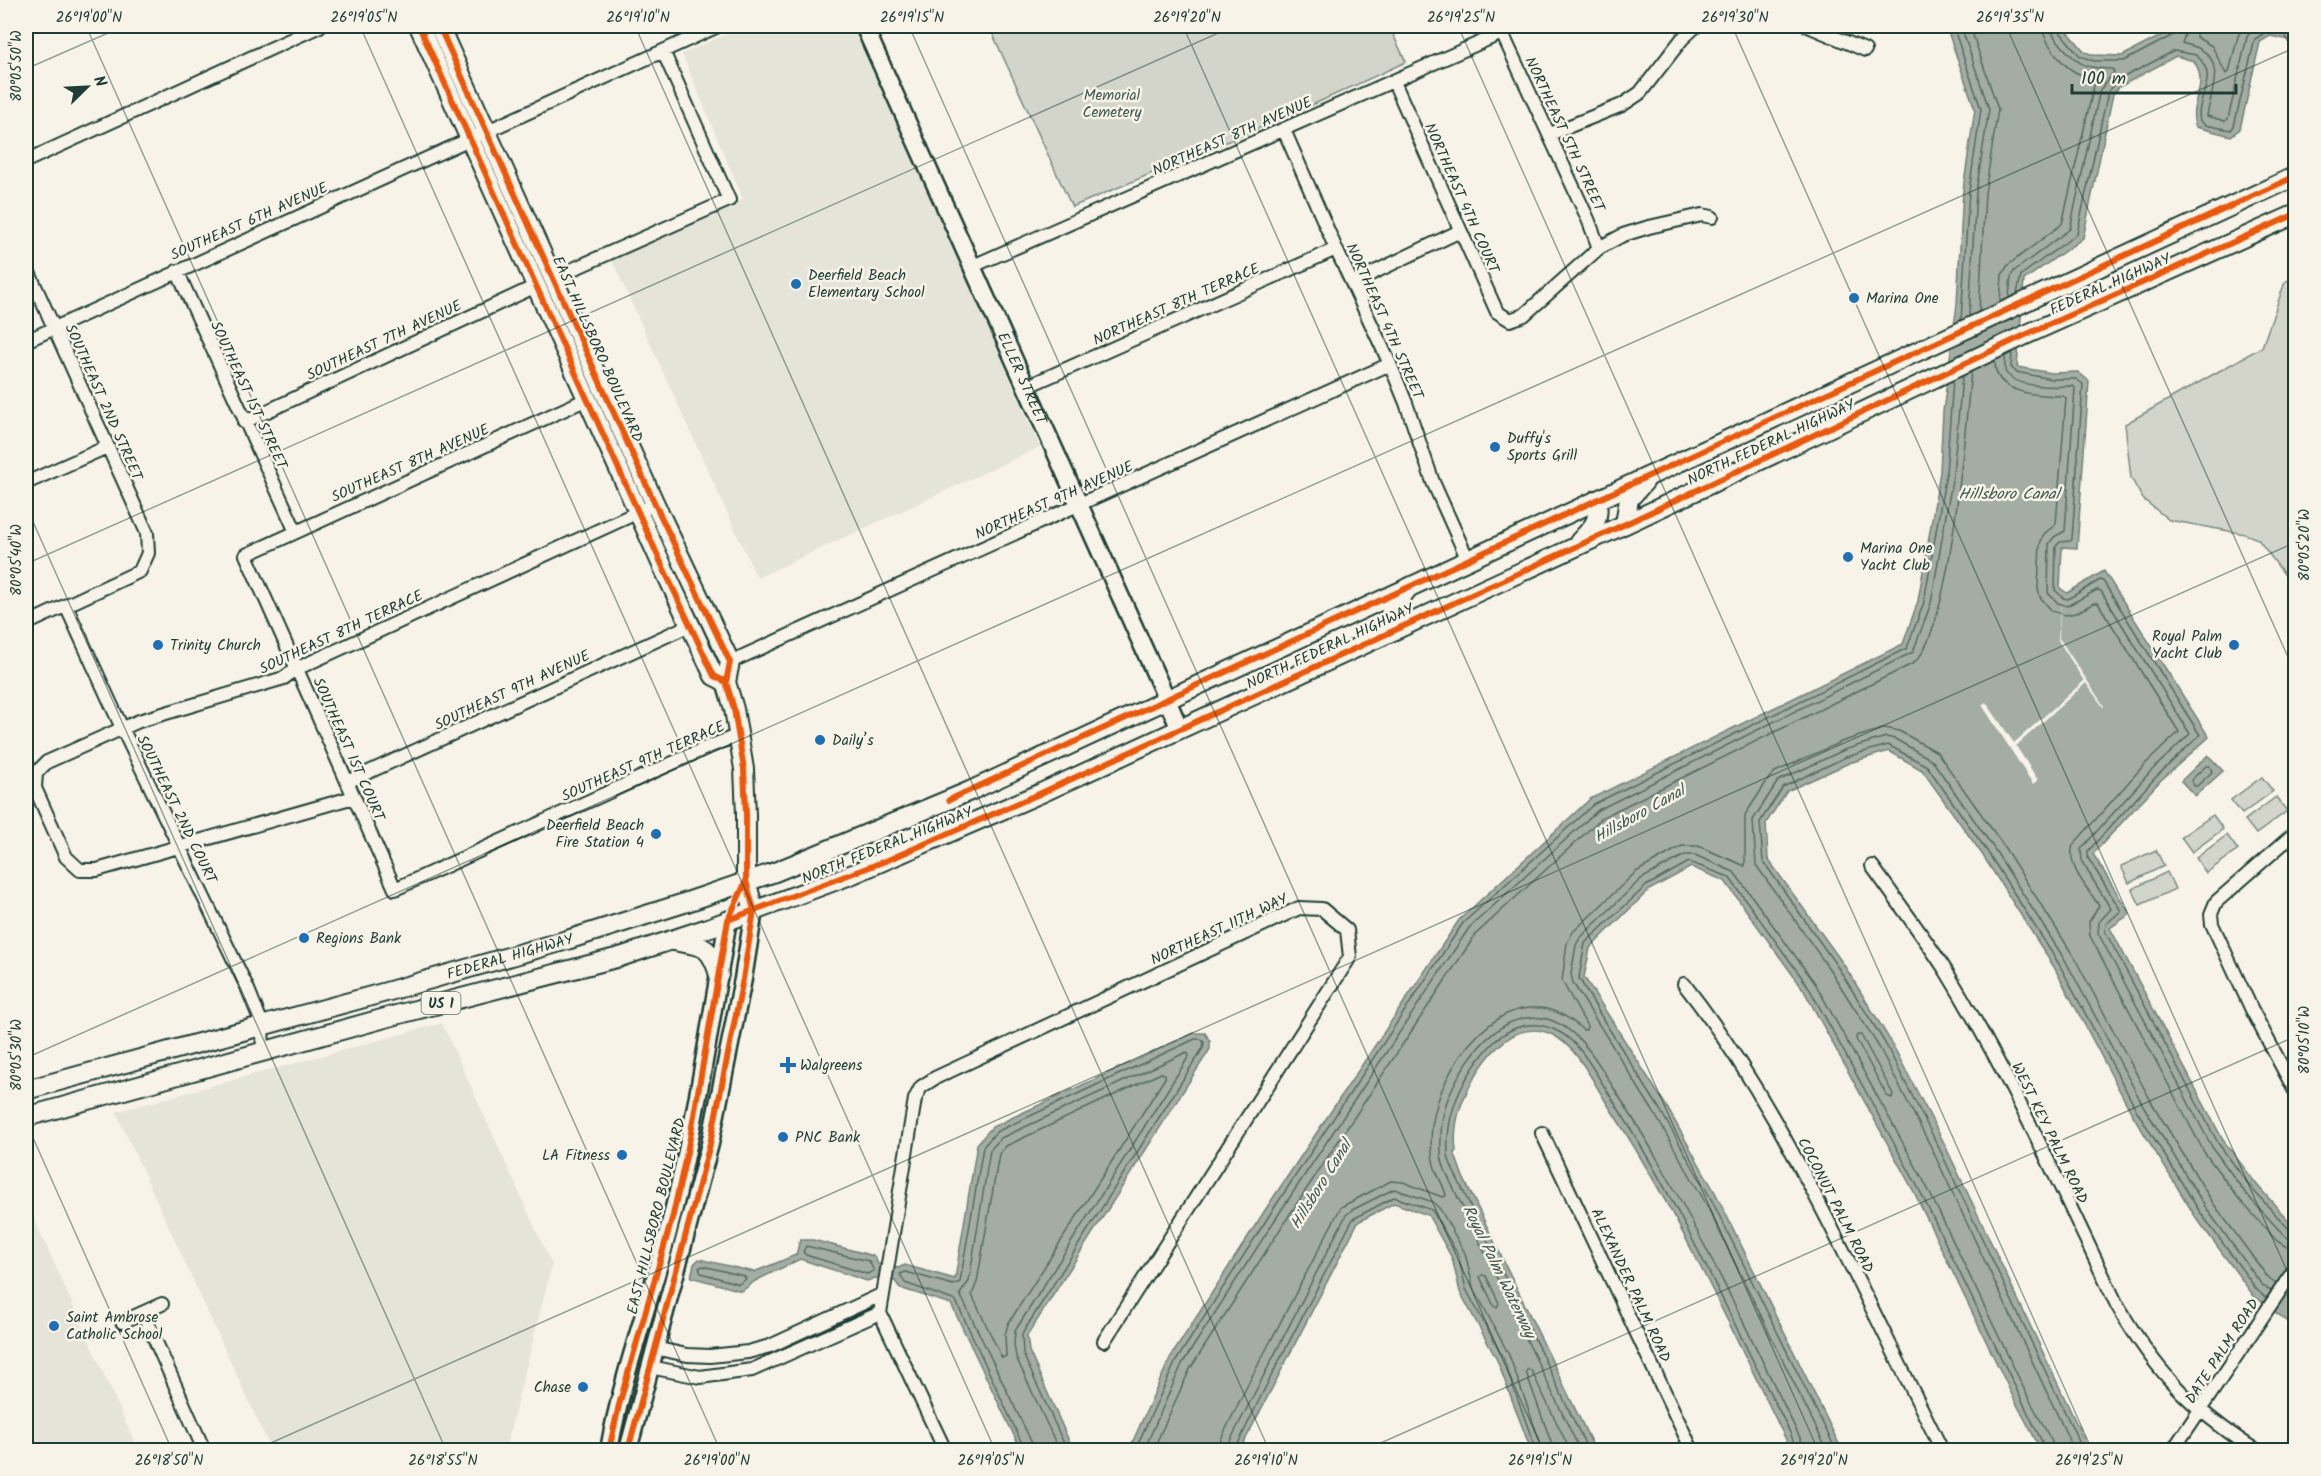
<svg xmlns="http://www.w3.org/2000/svg" width="2321" height="1476" font-family="Kalam,sans-serif">
  <style>
    .built { fill: #e5e4d9 }
    .green { fill: #d3d5ca; stroke: #79897f; stroke-width: 1.5 }
    .water { fill: #a4ada3; stroke: #6f8077; stroke-width: 1.5 }
    .pier { fill: #f7f3e8 }
    .lines { fill: none; stroke-linecap: round; stroke-linejoin: round }
    .shore { stroke: #546a60; stroke-width: 1.5 }
    .street-casing { stroke: #1f3d34; stroke-width: 16 }
    .secondary-casing { stroke: #1f3d34; stroke-width: 21 }
    .primary-casing { stroke: #1f3d34; stroke-width: 22 }
    .street { stroke: #f7f3e8; stroke-width: 12 }
    .secondary { stroke: #f7f3e8; stroke-width: 16 }
    .primary { stroke: #f7f3e8; stroke-width: 18 }
    .cycleway-casing { stroke: #f7f3e8; stroke-width: 10 }
    .cycleway { stroke: #e8590c; stroke-width: 6 }
    .ticks { fill: none; stroke: #1f3d34; stroke-width: 1.5; stroke-opacity: 0.45 }
    .poi-dot { fill: #1f6fb2; stroke: #f7f3e8; stroke-width: 2 }
    .labels { text-anchor: middle; stroke-width: 5; stroke-linejoin: round; paint-order: stroke }
    .shield { fill: #f7f3e8; stroke: #60746a; stroke-width: 1.5 }
    .shield-label { font-size: 14px; font-weight: bold; fill: #1f3d34 }
    .park-label { font-size: 15px; fill: #435b52; stroke: #f7f3e8 }
    .street-label { font-size: 15px; fill: #1f3d34; stroke: #f7f3e8 }
    .poi-label { font-size: 15px; fill: #1f3d34; stroke: #f7f3e8; text-anchor: start }
    .water-label { font-size: 16px; font-style: italic; fill: #405950; stroke: #f7f3e8 }
    .neatline { fill: none; stroke: #1f3d34; stroke-width: 2 }
    .ticks-label { font-size: 15px; text-anchor: middle; fill: #1f3d34 }
  </style>
  <rect width="100%" height="100%" fill="#f7f3e8"/>
  <filter id="ink" filterUnits="userSpaceOnUse"><feTurbulence type="fractalNoise" baseFrequency=".0167" numOctaves="2"/><feDisplacementMap in="SourceGraphic" scale="12" xChannelSelector="R" yChannelSelector="G"/><feConvolveMatrix kernelMatrix="1 2 1 2 8 2 1 2 1" color-interpolation-filters="sRGB"/></filter>
  <g filter="url(#ink)">
    <path class="built" d="M744,26H856L1040,447L757,578L612,260L743,199L682,54Z
      M442,1023L552,1265L505,1450H271L116,1112Z
      M26,1201L138,1450H26Z"/>
    <path class="green" d="M989,26H1389L1406,62L1288,116L1072,207Z
      M2295,276V589L2258,539L2245,534L2169,520L2143,499L2131,478L2125,424L2262,347L2285,282Z
      M2262,777L2273,791L2242,814L2231,800Z
      M2276,797L2287,811L2256,834L2245,820Z
      M2213,815L2223,829L2192,852L2181,837Z
      M2227,835L2238,850L2206,873L2196,858Z
      M2156,850L2164,866L2129,883L2121,866Z
      M2167,872L2175,889L2140,905L2132,889Z"/>
    <path class="water" d="M1946,26H2063L2085,52L2094,55L2122,56L2180,26H2295V41L2270,36L2260,42L2240,129L2231,136L2196,127C2186,103 2211,87 2194,61L2176,56L2119,87L2113,94L2083,238L2024,280L2017,367L2052,373L2078,372L2089,381L2077,548L2062,547L2060,588L2067,593L2104,571L2209,737L2160,781L2093,854L2130,914L2110,928L2223,1140L2257,1185L2295,1228V1327L2253,1295L2195,1216L2132,1114L2054,967L1982,854L1922,770L1889,751L1849,763L1787,791L1766,823L1768,859L1844,965L1890,1040L1943,1141L2089,1450H2041L2014,1399L1914,1192L1803,989L1725,881L1691,867L1649,890L1590,948L1584,977L1665,1104L1716,1194L1842,1450H1791C1733,1332 1678,1212 1606,1102C1592,1080 1577,1047 1553,1035C1521,1019 1495,1046 1479,1070C1463,1095 1452,1121 1456,1151L1454,1152L1463,1177L1595,1450H1531L1497,1360L1460,1292L1452,1258L1428,1215L1394,1203L1358,1222L1240,1450H1129L1170,1358L1271,1201L1459,920L1590,799L1903,644L1918,601L1940,472L1943,412L1957,304L1963,190L1975,109Z
      M2208,755L2223,771L2195,796L2181,781Z
      M1194,1033H1205L1210,1041V1049L1027,1336L1029,1351L1073,1450H1021L951,1304L900,1288L895,1281L875,1278L867,1281L800,1259L755,1281L742,1291L691,1277L694,1264L699,1259L754,1272L796,1255L800,1240H813L874,1256L878,1264L898,1268L905,1265L955,1279L977,1144L992,1127Z"/>
    <path class="pier" d="M2061,593L2059,638L2104,706L2103,707L2086,683L2016,746L2038,780L2033,784L1982,705L1986,702L2014,743L2084,681L2058,640Z"/>
    <g class="lines">
      <path class="shore" d="M1953,26L1981,109L1969,191L1961,320
        M1961,26L1989,109L1976,192L1969,316
        M1970,26L1998,109L1985,193L1979,312
        M2058,26L2060,32L2080,56L2094,61H2124L2177,33L2181,26
        M2188,26L2182,43C2187,45 2195,46 2200,49C2226,62 2210,96 2207,116L2225,121L2228,119L2247,37L2251,31L2261,26
        M2197,26L2196,37L2212,46L2226,74L2229,72L2238,36L2244,26
        M2017,294L2021,275L2077,234L2108,92L2120,79L2174,51L2196,55C2222,78 2194,98 2200,121L2205,125L2231,130L2234,126L2255,39L2269,30L2296,35
        M2009,297L2011,277L2014,271L2070,229L2100,90L2114,72L2112,69C2085,68 2080,66 2062,46C2057,39 2051,35 2051,26
        M2000,302L2002,275L2008,265L2062,224L2095,81L2093,78C2087,76 2080,75 2075,72C2062,65 2042,39 2042,26
        M2012,353L2011,367L2016,372L2051,379H2076L2083,384L2072,539L2070,541L2060,542L2056,546L2055,590L2063,598L2068,599L2100,580L2103,581L2200,735L2156,777L2088,851V858L2121,911L2106,924L2105,931L2218,1143L2252,1189L2289,1229L2296,1232
        M2005,356V371C2014,388 2055,387 2073,386L2075,388L2065,531L2054,537L2049,544L2048,593L2058,603L2067,606L2097,590L2101,591L2190,734L2150,772L2081,849L2082,862L2111,909L2099,922L2098,933L2212,1147L2246,1194L2283,1234L2288,1238L2296,1239
        M1995,361C1993,394 2038,396 2063,396L2066,398L2056,524L2044,534L2040,544L2038,588L2040,597L2052,611L2065,615L2076,613L2094,603H2098L2179,732L2143,766L2073,845C2066,867 2089,889 2099,906L2089,922L2090,936L2204,1152L2239,1199L2277,1241L2285,1246L2296,1248
        M2206,766H2210L2212,772L2197,786H2194L2191,780Z
        M1857,1035H1861L1893,1094L1892,1098L1887,1096L1856,1039Z
        M1161,1073L1165,1074V1078L1008,1324L1005,1335L1006,1356L1002,1358L972,1295L977,1282L999,1154L1006,1146Z
        M806,1246L869,1261L874,1271L867,1274L806,1255L803,1252Z
        M703,1266L744,1276L746,1279L739,1284L701,1273L699,1268Z
        M1482,1275L1486,1276L1499,1303L1497,1307L1494,1306L1480,1277Z
        M1025,1450L956,1301L905,1283L900,1274L906,1272L953,1285L960,1282L983,1147L996,1132L1195,1039H1201L1204,1042L1203,1048L1022,1334L1023,1354L1067,1450
        M1033,1450L1032,1443L960,1294L969,1281L990,1150L1001,1138L1187,1052L1189,1056L1015,1331L1014,1344L1016,1357L1059,1450
        M1135,1450L1176,1361L1276,1205L1463,923L1594,804L1907,648L1924,602L1946,473L1953,380
        M1144,1450L1182,1364L1282,1209L1469,928L1598,810L1913,652L1931,603L1953,474L1962,377
        M1153,1450L1190,1369L1290,1214L1476,934L1603,817L1912,664C1951,640 1965,423 1971,372
        M1219,1450L1221,1439L1248,1384L1341,1207L1391,1181L1403,1182L1442,1197L1446,1196C1445,1188 1439,1179 1436,1171C1430,1155 1430,1132 1434,1116C1447,1052 1517,967 1583,1030H1586L1587,1026L1562,981L1567,943L1573,932L1636,872L1682,846H1698L1745,866V815L1769,778L1775,772L1841,742L1885,728L1899,731L1937,752L2001,842L2073,955L2152,1103L2213,1203L2269,1279L2276,1284
        M1228,1450L1229,1443L1346,1215L1352,1210L1394,1189L1433,1202L1440,1209L1465,1253L1473,1287L1509,1355L1543,1450
        M1235,1450L1263,1392L1353,1219L1394,1197L1432,1210L1458,1255L1466,1289L1503,1358L1536,1450
        M1552,1450L1551,1442L1526,1372L1528,1369L1531,1370L1570,1450
        M1580,1450L1451,1183C1447,1174 1441,1164 1441,1153C1440,1133 1442,1110 1451,1091C1478,1032 1534,983 1587,1048C1598,1061 1606,1076 1615,1090C1631,1115 1647,1141 1662,1167C1713,1257 1757,1350 1802,1442L1803,1450
        M1588,1450L1458,1180C1454,1172 1449,1163 1448,1155C1446,1129 1453,1103 1465,1081C1484,1049 1511,1012 1553,1029C1580,1039 1596,1075 1611,1097C1666,1183 1710,1273 1755,1365C1764,1383 1794,1434 1796,1450
        M1827,1450L1704,1200L1653,1111L1573,983L1571,974L1576,945L1580,938L1641,879L1685,855H1695L1734,872L1815,983L1926,1185L2026,1393L2052,1442L2054,1450
        M1836,1450L1710,1197L1659,1108L1604,1021L1579,978L1585,943L1646,886L1689,862L1729,877L1808,986L1919,1189L2046,1450
        M2074,1450L1931,1147L1879,1047L1832,973L1756,865L1753,820L1778,781L1844,750L1886,737L1895,739L1932,760L1993,847L2065,960L2144,1107L2206,1208L2262,1285L2271,1291
        M2083,1450L1937,1144L1885,1043L1839,969L1763,861L1760,822L1783,787L1846,757L1888,745L1927,766L1987,851L2059,964L2137,1111L2200,1212L2257,1290L2266,1298"/>
      <g class="street-casing">
        <path id="street" d="M1808,26L1865,50
          M1394,82L1497,312L1510,320L1524,315L1599,248L1623,235L1649,227L1702,215L1712,217
          M1284,130L1336,249L1390,364L1406,403L1433,482L1468,560
          M1550,134L1622,105L1640,93L1682,39L1696,26
          M26,161L320,26
          M26,266L147,533L148,553L140,571L26,624
          M973,266L1502,33L1588,219L1599,248
          M177,271L296,532
          M553,278L729,200L663,51
          M1352,283L1460,231
          M26,341L718,26
          M1028,386L1336,249
          M587,399L246,555L395,889L708,747L739,735
          M244,422L536,286
          M26,483L107,447
          M66,606L122,728L247,987L262,1024L263,1051
          M730,662L1390,364
          M347,782L690,625
          M354,797L97,870H80L66,857L35,788L36,773L47,762L139,721L284,678L296,669L645,509
          M2296,832L2216,902L2211,914L2212,924L2252,1010L2296,1093
          M1872,866C1897,901 1923,935 1946,971C2011,1077 2063,1192 2117,1305C2157,1373 2189,1407 2255,1450
          M1684,984C1751,1069 1801,1166 1849,1262C1880,1325 1911,1388 1942,1450
          M1542,1133L1692,1450
          M143,1313L204,1450
          M880,1313L915,1099L921,1087L935,1078L1299,908L1322,909L1347,930L1350,957L1104,1341
          M880,1313L945,1450
          M122,1322L162,1304
          M654,1348L687,1355L710,1356L748,1352L770,1346L883,1294
          M650,1367L700,1377L752,1370L880,1313
          M2173,1450L2296,1267"/>
      </g>
      <g class="secondary-casing">
        <g id="secondary">
          <path id="s1" d="M864,26L1180,729"/>
          <path d="M609,1450C623,1370 654,1292 673,1212C697,1116 711,1018 728,920"/>
          <path d="M628,1450L710,1144L743,979L754,910"/>
        </g>
      </g>
      <g class="primary-casing">
        <g id="primary">
          <path d="M419,26L662,565L714,676L726,682"/>
          <path d="M439,26L655,504L730,662L726,682L734,709L744,769L746,815V881L754,910"/>
          <path d="M1625,524L1629,499L1645,481"/>
          <path d="M1579,542C1593,527 1600,522 1597,500"/>
          <path d="M1388,632C1386,613 1395,605 1406,591"/>
          <path d="M673,941C702,946 710,944 719,975"/>
          <path id="s2" d="M26,1090L386,992L567,940L681,904L775,872L970,791L2296,176"/>
          <path d="M26,1117L396,1015L620,957L711,927L853,874L1039,794L1634,520L2023,336L2296,214"/>
        </g>
      </g>
      <use href="#street" class="street"/>
      <use href="#secondary" class="secondary"/>
      <use href="#primary" class="primary"/>
      <g class="cycleway-casing">
        <path id="cycleway" d="M419,26L662,565L714,676L726,682
          M439,26L655,504L730,662L726,682L734,709L744,769L746,815V881L754,910L743,979L710,1144L628,1450
          M949,800L2296,176
          M728,920L888,860L1039,794L1634,520L2023,336L2296,214
          M609,1450L619,1405L673,1215L690,1138L728,920L746,881"/>
      </g>
      <use href="#cycleway" class="cycleway"/>
    </g>
  </g>
  <path class="ticks" d="M86,26L720,1450M360,26L995,1450M635,26L1269,1450M909,26L1543,1450M1183,26L1818,1450M1458,26L2092,1450M1732,26L2296,1291M2006,26L2296,675M2280,26L2296,59M26,69L124,26M26,506L446,1450M26,564L1234,26M26,1058L2296,47M26,1122L172,1450M255,1450L2296,542M1365,1450L2296,1036"/>
  <g class="poi-dot">
    <circle cx="796" cy="284" r="6"/>
    <circle cx="1854" cy="298" r="6"/>
    <circle cx="1495" cy="447" r="6"/>
    <circle cx="1848" cy="557" r="6"/>
    <circle cx="158" cy="645" r="6"/>
    <circle cx="2234" cy="645" r="6"/>
    <circle cx="820" cy="740" r="6"/>
    <circle cx="656" cy="834" r="6"/>
    <circle cx="304" cy="938" r="6"/>
    <path d="M785 1056h6v6h6v6h-6v6h-6v-6h-6v-6h6z"/>
    <circle cx="783" cy="1137" r="6"/>
    <circle cx="622" cy="1155" r="6"/>
    <circle cx="54" cy="1326" r="6"/>
    <circle cx="583" cy="1387" r="6"/>
  </g>
  <g class="labels">
    <rect class="shield" x="421.5" y="992" width="39" height="22" rx="4.5"/>
    <g class="shield-label">
      <text x="441" y="1008">US 1</text>
    </g>
    <g class="park-label">
      <text x="1112" y="100">Memorial<tspan x="1112" dy="17">Cemetery</tspan></text>
    </g>
    <g class="street-label">
      <text transform="translate(1565 134) rotate(65)" y="5">NORTHEAST 5TH STREET</text>
      <text transform="translate(1232 136) rotate(-24)" y="5">NORTHEAST 8TH AVENUE</text>
      <text transform="translate(1462 198) rotate(66)" y="5">NORTHEAST 4TH COURT</text>
      <text transform="translate(249 221) rotate(-24)" y="5">SOUTHEAST 6TH AVENUE</text>
      <text transform="translate(2110 284) rotate(-24)" y="5">FEDERAL HIGHWAY</text>
      <text transform="translate(1176 304) rotate(-24)" y="5">NORTHEAST 8TH TERRACE</text>
      <text transform="translate(1385 321) rotate(66)" y="5">NORTHEAST 4TH STREET</text>
      <text transform="translate(384 340) rotate(-25)" y="5">SOUTHEAST 7TH AVENUE</text>
      <text transform="translate(598 349) rotate(66)" y="5">EAST HILLSBORO BOULEVARD</text>
      <text dy="5" stroke="none"><textPath href="#s1" startOffset="386">ELLER STREET</textPath></text>
      <text transform="translate(249 395) rotate(65)" y="5">SOUTHEAST 1ST STREET</text>
      <text transform="translate(104 402) rotate(66)" y="5">SOUTHEAST 2ND STREET</text>
      <text transform="translate(1771 442) rotate(-25)" y="5">NORTH FEDERAL HIGHWAY</text>
      <text transform="translate(410 463) rotate(-24)" y="5">SOUTHEAST 8TH AVENUE</text>
      <text transform="translate(1054 500) rotate(-24)" y="5">NORTHEAST 9TH AVENUE</text>
      <text transform="translate(341 632) rotate(-25)" y="5">SOUTHEAST 8TH TERRACE</text>
      <text transform="translate(1330 646) rotate(-25)" y="5">NORTH FEDERAL HIGHWAY</text>
      <text transform="translate(512 690) rotate(-25)" y="5">SOUTHEAST 9TH AVENUE</text>
      <text transform="translate(349 749) rotate(66)" y="5">SOUTHEAST 1ST COURT</text>
      <text transform="translate(643 761) rotate(-24)" y="5">SOUTHEAST 9TH TERRACE</text>
      <text transform="translate(177 809) rotate(64)" y="5">SOUTHEAST 2ND COURT</text>
      <text transform="translate(887 845) rotate(-22)" y="5">NORTH FEDERAL HIGHWAY</text>
      <text transform="translate(1219 929) rotate(-25)" y="5">NORTHEAST 11TH WAY</text>
      <text dy="5" stroke="none"><textPath href="#s2" startOffset="502">FEDERAL HIGHWAY</textPath></text>
      <text transform="translate(2050 1133) rotate(64)" y="5">WEST KEY PALM ROAD</text>
      <text transform="translate(1836 1205) rotate(63)" y="5">COCONUT PALM ROAD</text>
      <text transform="translate(656 1216) rotate(-76)" y="5">EAST HILLSBORO BOULEVARD</text>
      <text transform="translate(1631 1285) rotate(65)" y="5">ALEXANDER PALM ROAD</text>
      <text transform="translate(2222 1351) rotate(-57)" y="5">DATE PALM ROAD</text>
    </g>
    <g class="poi-label">
      <text x="808" y="280">Deerfield Beach<tspan x="808" dy="17">Elementary School</tspan></text>
      <text x="1866" y="303">Marina One</text>
      <text x="1507" y="443">Duffy's<tspan x="1507" dy="17">Sports Grill</tspan></text>
      <text x="1860" y="553">Marina One<tspan x="1860" dy="17">Yacht Club</tspan></text>
      <text x="2222" y="641" text-anchor="end">Royal Palm<tspan x="2222" dy="17">Yacht Club</tspan></text>
      <text x="170" y="650">Trinity Church</text>
      <text x="832" y="745">Daily’s</text>
      <text x="644" y="830" text-anchor="end">Deerfield Beach<tspan x="644" dy="17">Fire Station 4</tspan></text>
      <text x="316" y="943">Regions Bank</text>
      <text x="800" y="1070">Walgreens</text>
      <text x="795" y="1142">PNC Bank</text>
      <text x="610" y="1160" text-anchor="end">LA Fitness</text>
      <text x="66" y="1322">Saint Ambrose<tspan x="66" dy="17">Catholic School</tspan></text>
      <text x="571" y="1392" text-anchor="end">Chase</text>
    </g>
    <g class="water-label">
      <text x="2009" y="499">Hillsboro Canal</text>
      <text transform="translate(1639 813) rotate(-29)" y="6">Hillsboro Canal</text>
      <text transform="translate(1320 1184) rotate(-58)" y="6">Hillsboro Canal</text>
      <text transform="translate(1500 1271) rotate(64)" y="6">Royal Palm Waterway</text>
    </g>
  </g>
  <rect width="2321" height="1476" fill="none" stroke="#f7f3e8" stroke-width="66"/>
  <g transform="translate(87 87) rotate(66)" stroke="#f7f3e8" stroke-width="4.5" paint-order="stroke">
  <path d="M0-4.5L10 22L0 15L-10 22Z" fill="#1f3d34"/>
  <text y="-9" font-size="16" font-weight="bold" text-anchor="middle" fill="#1f3d34">N</text>
  </g>
  <path d="M2072 84v9h164v-9" fill="none" stroke="#1f3d34" stroke-width="3"/>
  <text x="2081" y="84" font-size="18" fill="#1f3d34" stroke="#f7f3e8" stroke-width="4.5" paint-order="stroke">100 m</text>
  <rect x="33" y="33" width="2255" height="1410" class="neatline"/>
  <g class="ticks-label">
    <text x="89" y="22">26°19'00"N</text>
    <text x="364" y="22">26°19'05"N</text>
    <text x="638" y="22">26°19'10"N</text>
    <text x="912" y="22">26°19'15"N</text>
    <text x="1187" y="22">26°19'20"N</text>
    <text x="1461" y="22">26°19'25"N</text>
    <text x="1735" y="22">26°19'30"N</text>
    <text x="2010" y="22">26°19'35"N</text>
    <text transform="translate(16 66) rotate(-90)" y="5">80°05'50"W</text>
    <text transform="translate(2304 545) rotate(-90)" y="5">80°05'20"W</text>
    <text transform="translate(16 560) rotate(-90)" y="5">80°05'40"W</text>
    <text transform="translate(2304 1040) rotate(-90)" y="5">80°05'10"W</text>
    <text transform="translate(16 1055) rotate(-90)" y="5">80°05'30"W</text>
    <text x="169" y="1465">26°18'50"N</text>
    <text x="443" y="1465">26°18'55"N</text>
    <text x="717" y="1465">26°19'00"N</text>
    <text x="991" y="1465">26°19'05"N</text>
    <text x="1266" y="1465">26°19'10"N</text>
    <text x="1540" y="1465">26°19'15"N</text>
    <text x="1814" y="1465">26°19'20"N</text>
    <text x="2089" y="1465">26°19'25"N</text>
  </g>
</svg>
